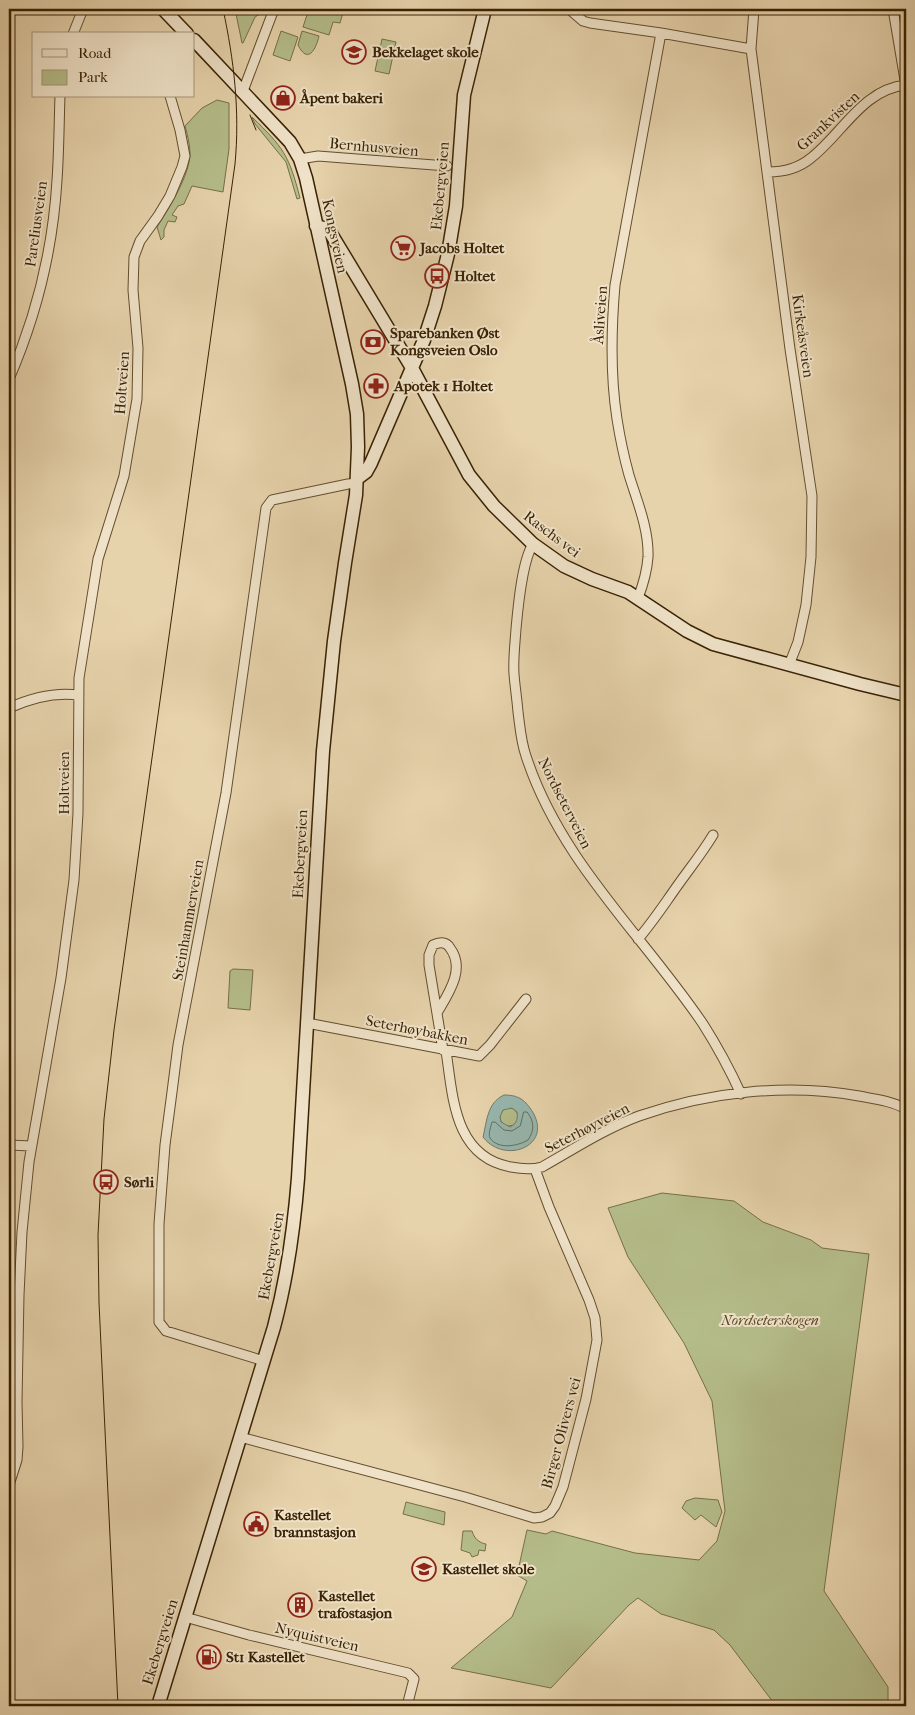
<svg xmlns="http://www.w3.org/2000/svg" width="915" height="1715" font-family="'IM FELL French Canon',serif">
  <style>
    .green { fill: #b4bc89; stroke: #766f46 }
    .water { fill: #97b6ae; stroke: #717b6a; fill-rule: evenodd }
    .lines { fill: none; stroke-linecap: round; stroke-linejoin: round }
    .shore { stroke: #686c58; stroke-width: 1 }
    .street-casing { stroke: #644e2d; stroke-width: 11 }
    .secondary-casing { stroke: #392203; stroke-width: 15 }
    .street { stroke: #efe2c8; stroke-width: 9 }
    .secondary { stroke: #efe2c8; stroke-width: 12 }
    .tram { stroke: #392203; stroke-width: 1 }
    .labels { text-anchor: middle; stroke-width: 4; stroke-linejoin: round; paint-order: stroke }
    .poi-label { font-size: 15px; font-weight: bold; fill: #392203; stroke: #efe2c8; text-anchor: start }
    .street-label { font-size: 15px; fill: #392203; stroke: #efe2c8 }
    .park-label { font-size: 15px; font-style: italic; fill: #584824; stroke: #efe2c8 }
  </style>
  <rect width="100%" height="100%" fill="#e6d2ab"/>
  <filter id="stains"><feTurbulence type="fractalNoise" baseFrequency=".004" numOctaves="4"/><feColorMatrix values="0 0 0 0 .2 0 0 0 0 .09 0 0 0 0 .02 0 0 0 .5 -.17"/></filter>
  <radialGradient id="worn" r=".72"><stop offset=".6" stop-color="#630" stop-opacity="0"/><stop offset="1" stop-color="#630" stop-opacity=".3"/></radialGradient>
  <path class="green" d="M235,9H266L265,11L255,17L243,43H242Z
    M309,9H344L340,23L333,22L329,35L303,27Z
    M281,31L298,37L290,61L273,55Z
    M302,31L319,36C316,49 308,65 298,45Z
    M382,39L396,42L389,74L375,71Z
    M217,100L229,103V149L223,192L192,186L184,204L178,206L172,215L177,217L175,222L168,221L164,230V237L161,240L157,227C169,208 190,175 190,153C190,144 187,134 185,126L202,108Z
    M252,117C283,147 289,155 300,198L297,199L286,162L255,124Z
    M233,969L253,970L250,1010L228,1008L230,971Z
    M500 1117a9 9 0 1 1 18 0a9 9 0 1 1-18 0Z
    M662,1193L734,1201L763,1222L811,1240L822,1248L869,1254L824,1591L888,1687V1706H776L730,1645L714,1630L661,1614L638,1598L629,1605L551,1688L451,1668L512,1617L527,1581L517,1575L527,1530L546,1534L552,1531L635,1553L699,1560L717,1541L725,1511L712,1401L684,1343L628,1257L608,1208Z
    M695,1498L718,1500L722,1512L716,1527L701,1515L695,1520L682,1508L686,1501Z
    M406,1502L445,1512L444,1525L403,1514Z
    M463,1531H472C474,1538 479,1543 486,1544L485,1551L479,1550L478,1555L472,1557L470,1553L461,1550Z"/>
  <path class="water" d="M504,1095C516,1095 523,1098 530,1108C557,1145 505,1166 483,1137C487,1121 487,1103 504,1095ZM512,1108L517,1112C518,1118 517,1124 510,1127L501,1122L500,1117L503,1110Z"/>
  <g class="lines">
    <path class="shore" d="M524,1112H527C534,1121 535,1130 528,1140C518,1146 498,1150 490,1138C488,1134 491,1126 492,1122H495L504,1130L512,1131L520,1126Z"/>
    <g class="street-casing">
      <path id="street" d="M569,9L583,21L590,23L661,33L751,49
        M754,9L751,49L790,349L812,496L811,557L806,605L798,642L789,665
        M893,9L906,86
        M73,34L83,9
        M243,91L274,9
        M300,159L318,156L447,166
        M768,172C783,172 799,168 811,158C842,134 863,89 906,85
        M9,379C36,317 53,248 57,180C59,152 59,124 60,96
        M533,544C522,561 518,607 516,629C515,644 513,659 514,674C515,687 517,699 518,712C520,727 521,742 526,756C560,861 643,935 703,1024C717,1046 730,1070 741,1094
        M638,598C643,585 647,571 648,557C649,529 637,501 629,475C624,457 620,438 617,419C610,374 611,331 615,285L661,33
        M9,708C31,698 54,692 78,695
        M638,939C651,924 661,909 673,892C686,873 701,855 713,835
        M437,1013C448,994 466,969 450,948C446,941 439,942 433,945L429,955V965L443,1050
        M307,1023L479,1056L490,1045L526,999
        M446,1051C453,1097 454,1157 511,1167C522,1169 531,1170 542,1167C574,1149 604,1129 639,1116C708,1092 787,1083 859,1096C875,1099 892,1101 906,1109
        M9,1145L31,1146
        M264,1361L166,1331L159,1322V1224L165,1145L172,1092L178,1045L226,793L266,508L272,500L348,484L357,483
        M240,1437L465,1497L534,1518L542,1517L550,1513L555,1506L563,1487L586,1399L597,1340L595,1318L589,1300L549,1207L535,1169
        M9,1485L17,1460L18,1447L17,1402L19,1295L22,1232L29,1162L61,978L74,880L78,813L79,678L98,559L124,476L137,399L138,348L133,290L134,257L140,241L158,216L170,196L182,167L185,156L180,130L170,96
        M185,1617L249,1635L408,1673L414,1679L407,1706
        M9,1702L10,1706"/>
    </g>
    <g class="secondary-casing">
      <path id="secondary" d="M163,9L187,34
        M316,226L324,228L330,232L412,368L469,475L494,506L533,544L564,566L592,579L628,592L687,631L713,644L860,684L906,695
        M358,478L366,472L371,463L424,340L435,306L448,254L456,206L464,95L485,9
        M158,1706L274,1327C287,1278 294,1229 298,1178L323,751L334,641L345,563L356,495L358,447L357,414L352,384L306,178L300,159L290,142L194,40"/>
    </g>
    <use href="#street" class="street"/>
    <use href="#secondary" class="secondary"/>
    <path class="tram" d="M250,115L256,130
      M118,1706L99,1303L98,1235L104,1119L114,1030L235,164C240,111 234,60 223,9"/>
  </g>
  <defs>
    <g id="school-ring" transform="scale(1.25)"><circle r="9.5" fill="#efe2c8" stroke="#8f2418" stroke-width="1.5"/><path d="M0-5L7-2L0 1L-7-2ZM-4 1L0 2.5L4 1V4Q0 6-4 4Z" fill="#8f2418"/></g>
    <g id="shop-ring" transform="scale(1.25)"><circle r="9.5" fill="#efe2c8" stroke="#8f2418" stroke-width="1.5"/><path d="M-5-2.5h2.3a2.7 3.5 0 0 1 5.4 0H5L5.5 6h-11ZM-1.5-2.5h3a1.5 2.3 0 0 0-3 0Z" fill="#8f2418"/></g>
    <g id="supermarket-ring" transform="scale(1.25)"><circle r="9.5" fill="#efe2c8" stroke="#8f2418" stroke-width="1.5"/><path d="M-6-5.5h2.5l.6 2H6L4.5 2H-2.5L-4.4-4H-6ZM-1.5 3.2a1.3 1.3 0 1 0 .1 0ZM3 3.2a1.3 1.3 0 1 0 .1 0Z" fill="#8f2418"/></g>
    <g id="bus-ring" transform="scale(1.25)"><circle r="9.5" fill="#efe2c8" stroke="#8f2418" stroke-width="1.5"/><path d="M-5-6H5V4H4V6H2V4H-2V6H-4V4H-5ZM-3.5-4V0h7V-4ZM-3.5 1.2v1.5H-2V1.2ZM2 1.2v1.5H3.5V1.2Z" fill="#8f2418"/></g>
    <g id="bank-ring" transform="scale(1.25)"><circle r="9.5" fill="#efe2c8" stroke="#8f2418" stroke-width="1.5"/><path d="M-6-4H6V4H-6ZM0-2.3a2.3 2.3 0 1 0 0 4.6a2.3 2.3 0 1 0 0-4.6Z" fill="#8f2418"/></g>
    <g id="pharmacy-ring" transform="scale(1.25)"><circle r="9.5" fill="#efe2c8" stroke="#8f2418" stroke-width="1.5"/><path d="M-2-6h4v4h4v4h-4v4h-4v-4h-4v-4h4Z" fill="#8f2418"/></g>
    <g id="civic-ring" transform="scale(1.25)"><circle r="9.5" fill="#efe2c8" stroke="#8f2418" stroke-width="1.5"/><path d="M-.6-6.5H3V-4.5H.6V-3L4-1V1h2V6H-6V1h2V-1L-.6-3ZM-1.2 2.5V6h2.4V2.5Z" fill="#8f2418"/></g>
    <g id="building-ring" transform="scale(1.25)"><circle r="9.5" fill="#efe2c8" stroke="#8f2418" stroke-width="1.5"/><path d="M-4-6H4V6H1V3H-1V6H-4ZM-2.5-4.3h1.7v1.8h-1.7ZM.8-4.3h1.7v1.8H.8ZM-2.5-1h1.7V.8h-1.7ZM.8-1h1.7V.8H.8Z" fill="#8f2418"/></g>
    <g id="fuel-ring" transform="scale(1.25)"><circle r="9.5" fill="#efe2c8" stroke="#8f2418" stroke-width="1.5"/><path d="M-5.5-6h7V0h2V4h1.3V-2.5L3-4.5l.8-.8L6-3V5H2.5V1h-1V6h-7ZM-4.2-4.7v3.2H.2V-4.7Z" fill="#8f2418"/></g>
  </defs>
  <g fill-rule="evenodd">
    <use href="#school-ring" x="354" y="52"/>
    <use href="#shop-ring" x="283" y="98"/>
    <use href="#supermarket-ring" x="403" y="248"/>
    <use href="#bus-ring" x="437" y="276"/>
    <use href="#bank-ring" x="373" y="342"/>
    <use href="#pharmacy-ring" x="376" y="386"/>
    <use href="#bus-ring" x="106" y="1182"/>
    <use href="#civic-ring" x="256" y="1524"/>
    <use href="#school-ring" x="424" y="1569"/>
    <use href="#building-ring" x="300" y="1605"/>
    <use href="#fuel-ring" x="209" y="1657"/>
  </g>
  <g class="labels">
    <g class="poi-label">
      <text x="372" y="57">Bekkelaget skole</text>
      <text x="300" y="103">Åpent bakeri</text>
      <text x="420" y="253">Jacobs Holtet</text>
      <text x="454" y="281">Holtet</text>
      <text x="390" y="338">Sparebanken Øst<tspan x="390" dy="17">Kongsveien Oslo</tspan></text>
      <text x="394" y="391">Apotek 1 Holtet</text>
      <text x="124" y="1187">Sørli</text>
      <text x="274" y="1520">Kastellet<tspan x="274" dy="17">brannstasjon</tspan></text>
      <text x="442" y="1574">Kastellet skole</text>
      <text x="318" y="1601">Kastellet<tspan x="318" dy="17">trafostasjon</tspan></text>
      <text x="226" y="1662">St1 Kastellet</text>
    </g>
    <g class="street-label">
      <text transform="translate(828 121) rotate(-43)" y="5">Grankvisten</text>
      <text transform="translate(374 147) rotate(5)" y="5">Bernhusveien</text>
      <text transform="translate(440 186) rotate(-85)" y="5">Ekebergveien</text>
      <text transform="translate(36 224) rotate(-82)" y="5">Pareliusveien</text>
      <text transform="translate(335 236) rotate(78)" y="5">Kongsveien</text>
      <text transform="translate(600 315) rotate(-86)" y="5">Åsliveien</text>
      <text transform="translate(803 336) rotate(82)" y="5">Kirkeåsveien</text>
      <text transform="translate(122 383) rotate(-86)" y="5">Holtveien</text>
      <text transform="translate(552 534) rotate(37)" y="5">Raschs vei</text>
      <text transform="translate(64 783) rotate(-90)" y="5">Holtveien</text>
      <text transform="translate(565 803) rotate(63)" y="5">Nordseterveien</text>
      <text transform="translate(300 854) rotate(-87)" y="5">Ekebergveien</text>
      <text transform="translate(188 920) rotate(-80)" y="5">Steinhammerveien</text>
      <text transform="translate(417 1030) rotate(11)" y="5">Seterhøybakken</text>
      <text transform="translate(587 1128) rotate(-27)" y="5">Seterhøyveien</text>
      <text transform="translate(271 1256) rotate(-80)" y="5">Ekebergveien</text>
      <text transform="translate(561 1433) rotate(-75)" y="5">Birger Olivers vei</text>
      <text transform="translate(317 1637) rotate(13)" y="5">Nyquistveien</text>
      <text transform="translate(160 1642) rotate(-73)" y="5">Ekebergveien</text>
    </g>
    <g class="park-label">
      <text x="770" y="1325">Nordseterskogen</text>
    </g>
  </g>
  <rect width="915" height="1715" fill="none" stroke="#e6d2ab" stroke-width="30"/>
  <rect x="10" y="10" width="895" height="1695" fill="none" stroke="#392203" stroke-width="2.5"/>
  <rect x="15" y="15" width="885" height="1685" fill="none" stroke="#392203"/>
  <rect x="32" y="32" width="162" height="65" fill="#efe2c8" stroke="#a69579"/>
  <rect x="42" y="49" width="25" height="8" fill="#efe2c8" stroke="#a69579"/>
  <text x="78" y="58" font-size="15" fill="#392203">Road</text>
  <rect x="42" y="70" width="25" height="15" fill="#b4bc89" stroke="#a69579"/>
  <text x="78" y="82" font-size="15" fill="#392203">Park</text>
  <rect width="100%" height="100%" filter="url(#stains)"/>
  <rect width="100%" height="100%" fill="url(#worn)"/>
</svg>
